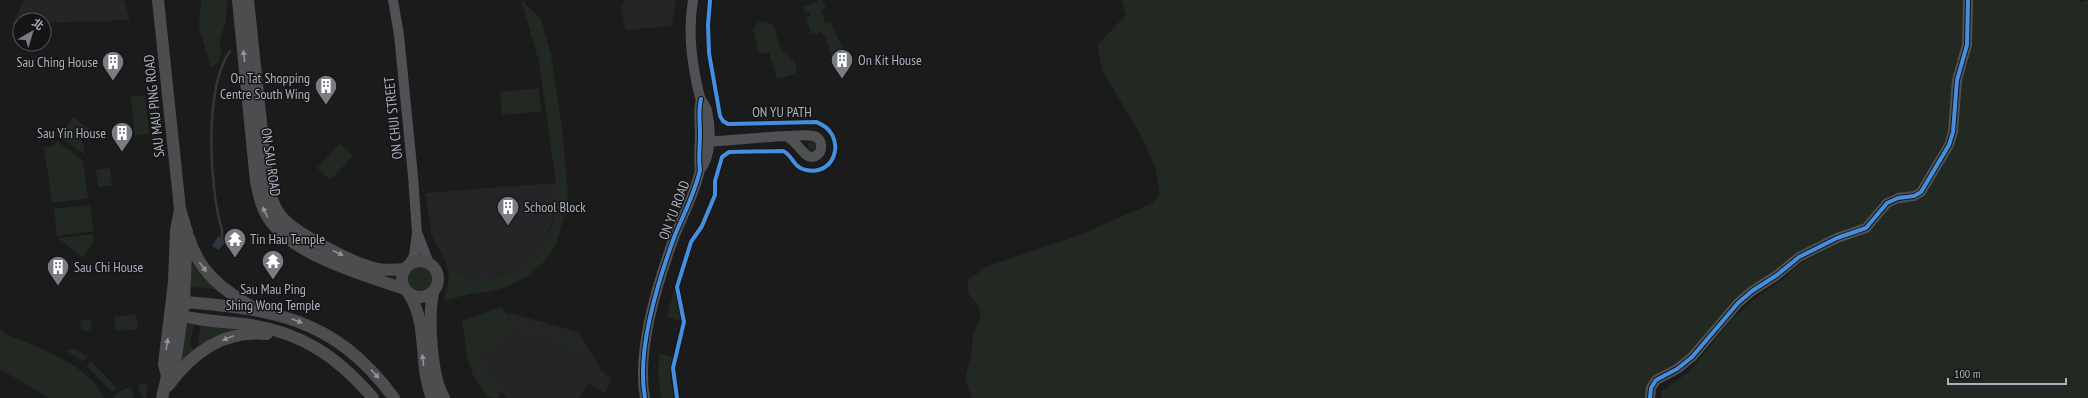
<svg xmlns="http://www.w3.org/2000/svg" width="2088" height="398" font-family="'PT Sans Narrow','Noto Sans TC',sans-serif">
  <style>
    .built { fill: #252528 }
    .green { fill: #212922 }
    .water { fill: #2e363e }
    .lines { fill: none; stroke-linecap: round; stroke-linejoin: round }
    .stream { stroke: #2e363e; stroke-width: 2.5 }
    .minor { stroke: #4f5154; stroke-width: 10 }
    .major { stroke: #4d4d50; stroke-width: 12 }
    .cycleway-casing { stroke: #151518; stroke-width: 6 }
    .cycleway { stroke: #468fdf; stroke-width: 4 }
    .oneway { fill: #90939c }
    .labels { text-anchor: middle; stroke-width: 3; stroke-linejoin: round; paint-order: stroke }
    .poi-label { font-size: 14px; fill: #adb1bc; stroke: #151518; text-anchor: start }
    .street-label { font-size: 14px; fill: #adb1bc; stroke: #151518 }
  </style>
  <rect width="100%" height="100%" fill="#1b1b1b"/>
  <path class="built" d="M24,0H124L130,20L44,23V20H20V24L12,25Z
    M624,0H676L672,26L626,30L621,10Z
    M556,183V207L546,240L536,254L521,266L491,278H477L460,274L446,262L432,236L425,193Z
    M509,313L579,332L602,372L611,378L605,393L589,384L579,398H508L504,395L470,362Z"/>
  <path class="green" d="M201,0H227L226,21L219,43L222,51L217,64L211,68L199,27Z
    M521,0L541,19L551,55L562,128L568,194L566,210L555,247L542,264L525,278L506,287L488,292L470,294L443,301L449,280L446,262L459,274L477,278H491L506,273L521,266L536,254L546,240L552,224L556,207V183L539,62Z
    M818,0H822L826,8L821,10L827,30L826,23L830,22L848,59L837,62L836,58L832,59L826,38L821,32L811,34L806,17L810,16V13L805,12L803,6L817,2Z
    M1121,0H1964V34L1949,131C1945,141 1922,185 1914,190C1907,194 1901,193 1893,193L1878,204L1870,219L1860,226L1768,281L1654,387L1652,398H972L965,379L971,356L973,334L981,315L979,307L968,293V280L988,266L1080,235L1152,203L1160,194L1156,171L1143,139L1102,70L1097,45L1126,15Z
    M1972,0H2077L2081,2L2088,0V398H1661L1662,391L1690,371L1730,321L1752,301L1786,277L1798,265L1843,240L1863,234L1876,225L1885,209L1895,201L1908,202L1950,150L1961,81L1969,59L1972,35Z
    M765,21L773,25L781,50L795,62L797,69L795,74L777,79L769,52L759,54L753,30L757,23Z
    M539,88L541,111L502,115L500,92Z
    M145,95L149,134L135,136L131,97Z
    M73,117L89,129L82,139L85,155L59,136Z
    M57,141L83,161L88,198L52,203L44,147L54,146Z
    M807.5 146a4.5 4.5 0 1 1 9 0a4.5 4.5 0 1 1-9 0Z
    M340,144L353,156L330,180L317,168Z
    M110,168L112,185L98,187L96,170Z
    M90,205L93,231L57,236L54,209Z
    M93,234L94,242L82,257L58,238Z
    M192,258L204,277L217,289L190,287Z
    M407 279a14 14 0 1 1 28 0a14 14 0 1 1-28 0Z
    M674,290L675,291L681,321L667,317Z
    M501,307L512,321L571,336L578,343L579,355L567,341L512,327L489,352L483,350L476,358L503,390L498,398L488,397L473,375L467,356L462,321Z
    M136,314L138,329L116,331L114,317Z
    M80 325a6 6 0 1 1 12 0a6 6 0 1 1-12 0Z
    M190,322L194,323L190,344L195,351L180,363L187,324Z
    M201,324L237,328L198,345Z
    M0,329L5,334C40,348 86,363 105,398H49L0,369Z
    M75,349L87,357L83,362L65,350Z
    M659,353L673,357L671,380L674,398H661L658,375Z
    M91,361L117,388L112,392L87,366Z
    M148,384L146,398H144L140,394L139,385Z
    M125,388H131L134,398H115L114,396Z"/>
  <path class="water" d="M218,236L226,240L219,250L212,246Z"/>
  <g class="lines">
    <path class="stream" d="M222,238V230C209,187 204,88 230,51"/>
    <path class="minor" d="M393,0L399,35L413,176L417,233L414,256L409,264
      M693,0C690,18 690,37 692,55C694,69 696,84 700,97C702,102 706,106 707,111C711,128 712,156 700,170
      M700,142C730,141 759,137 789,136C796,136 806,134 813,136C819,137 822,142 821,148C821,153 816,157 811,157C803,156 797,141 786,136
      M418,235L429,263
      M645,398C636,350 658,281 675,235C684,213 695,193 700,170C698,158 700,147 700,134C700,122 698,111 701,99
      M1650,398L1651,388L1656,380L1677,369L1692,357L1738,303L1752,291L1777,275L1799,257L1837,238L1866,228L1887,203L1898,198L1914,196L1921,192L1949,145L1953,132L1957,80L1967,45L1968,0"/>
    <path class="major" d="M158,0L180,209L187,232L184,302L176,357L167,376L162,398
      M238,0L256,182C259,196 262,210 271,222C296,256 366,276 405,289
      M248,0L267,179C270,192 272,205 281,216C294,233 353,263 374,268C384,271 395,270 405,269
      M189,238C199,272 224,291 254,308
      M402 279a18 18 0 1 1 36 0a18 18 0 1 1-36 0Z
      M433,293C428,318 431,376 444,398
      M409,294C429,325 418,364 432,398
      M172,301C269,309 332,314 394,398
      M171,312C195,321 219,321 244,324C300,331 337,356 373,398
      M167,376L164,364L174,282L176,230L180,210
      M168,386C193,352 223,330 267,334"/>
    <g class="cycleway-casing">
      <path id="cycleway" d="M645,398C636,350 658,281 675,235C684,213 695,193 700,170C698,158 700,147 700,134C700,122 698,111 701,99
        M677,398L673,368L684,322L677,287L691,242L702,226L715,195V181L722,157L729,152L783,151C793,155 792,167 806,170C837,177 848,133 816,122L728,124L723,121L720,116L709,53L708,25L710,0
        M1650,398L1651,388L1656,380L1677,369L1692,357L1738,303L1752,291L1777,275L1799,257L1837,238L1866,228L1887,203L1898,198L1914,196L1921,192L1949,145L1953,132L1957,80L1967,45L1968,0"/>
    </g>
    <use href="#cycleway" class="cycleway"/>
  </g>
  <defs><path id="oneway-solid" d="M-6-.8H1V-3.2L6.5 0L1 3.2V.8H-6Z"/></defs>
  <g class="oneway">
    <use href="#oneway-solid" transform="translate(244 56) rotate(-96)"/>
    <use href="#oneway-solid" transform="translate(265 212) rotate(-117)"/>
    <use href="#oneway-solid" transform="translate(338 253) rotate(26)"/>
    <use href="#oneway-solid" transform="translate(203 267) rotate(53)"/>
    <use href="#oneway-solid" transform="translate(297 321) rotate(21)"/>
    <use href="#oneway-solid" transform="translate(228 338) rotate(158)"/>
    <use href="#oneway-solid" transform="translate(167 344) rotate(-81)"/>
    <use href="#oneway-solid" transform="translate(423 360) rotate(-96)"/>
    <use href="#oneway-solid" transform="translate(375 374) rotate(48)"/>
  </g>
  <defs>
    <g id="building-pin" transform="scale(1.15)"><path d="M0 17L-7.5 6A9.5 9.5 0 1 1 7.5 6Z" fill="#7a7c84" stroke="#151518"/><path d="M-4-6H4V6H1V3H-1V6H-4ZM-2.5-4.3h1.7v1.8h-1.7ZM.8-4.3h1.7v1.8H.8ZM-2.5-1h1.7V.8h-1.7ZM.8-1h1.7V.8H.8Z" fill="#fff"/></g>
    <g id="temple-pin" transform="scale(1.15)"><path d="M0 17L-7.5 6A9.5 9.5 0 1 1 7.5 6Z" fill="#7a7c84" stroke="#151518"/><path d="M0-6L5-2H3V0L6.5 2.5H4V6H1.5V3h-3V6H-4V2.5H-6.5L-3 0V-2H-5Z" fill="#fff"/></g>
  </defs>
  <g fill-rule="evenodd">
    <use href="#building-pin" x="842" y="60"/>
    <use href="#building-pin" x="113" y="62"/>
    <use href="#building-pin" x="326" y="86"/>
    <use href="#building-pin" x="122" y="133"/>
    <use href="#building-pin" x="508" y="207"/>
    <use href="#temple-pin" x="235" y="239"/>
    <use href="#temple-pin" x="273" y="261"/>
    <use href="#building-pin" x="58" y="267"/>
  </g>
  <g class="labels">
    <g class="poi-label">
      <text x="858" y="65">On Kit House</text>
      <text x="98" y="67" text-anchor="end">Sau Ching House</text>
      <text x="310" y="83" text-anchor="end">On Tat Shopping<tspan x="310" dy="16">Centre South Wing</tspan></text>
      <text x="106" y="138" text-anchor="end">Sau Yin House</text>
      <text x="524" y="212">School Block</text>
      <text x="250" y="244">Tin Hau Temple</text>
      <text x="74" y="272">Sau Chi House</text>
      <text x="273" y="294" text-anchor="middle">Sau Mau Ping<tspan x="273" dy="16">Shing Wong Temple</tspan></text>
    </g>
    <g class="street-label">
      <text transform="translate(154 106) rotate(-96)" y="5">SAU MAU PING ROAD</text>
      <text x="782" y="117">ON YU PATH</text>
      <text transform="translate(393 118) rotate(-96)" y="5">ON CHUI STREET</text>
      <text transform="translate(271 162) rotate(82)" y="5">ON SAU ROAD</text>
      <text transform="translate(674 210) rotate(-69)" y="5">ON YU ROAD</text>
    </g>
  </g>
  <g transform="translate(32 32) rotate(38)"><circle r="19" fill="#151518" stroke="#52535a"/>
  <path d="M0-3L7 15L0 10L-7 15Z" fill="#7a7c84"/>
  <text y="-6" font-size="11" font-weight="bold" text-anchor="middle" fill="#adb1bc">北</text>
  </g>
  <path d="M1948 378v6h118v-6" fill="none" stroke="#adb1bc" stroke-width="2"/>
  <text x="1954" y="378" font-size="12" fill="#adb1bc" stroke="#151518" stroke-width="3" paint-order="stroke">100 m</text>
</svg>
